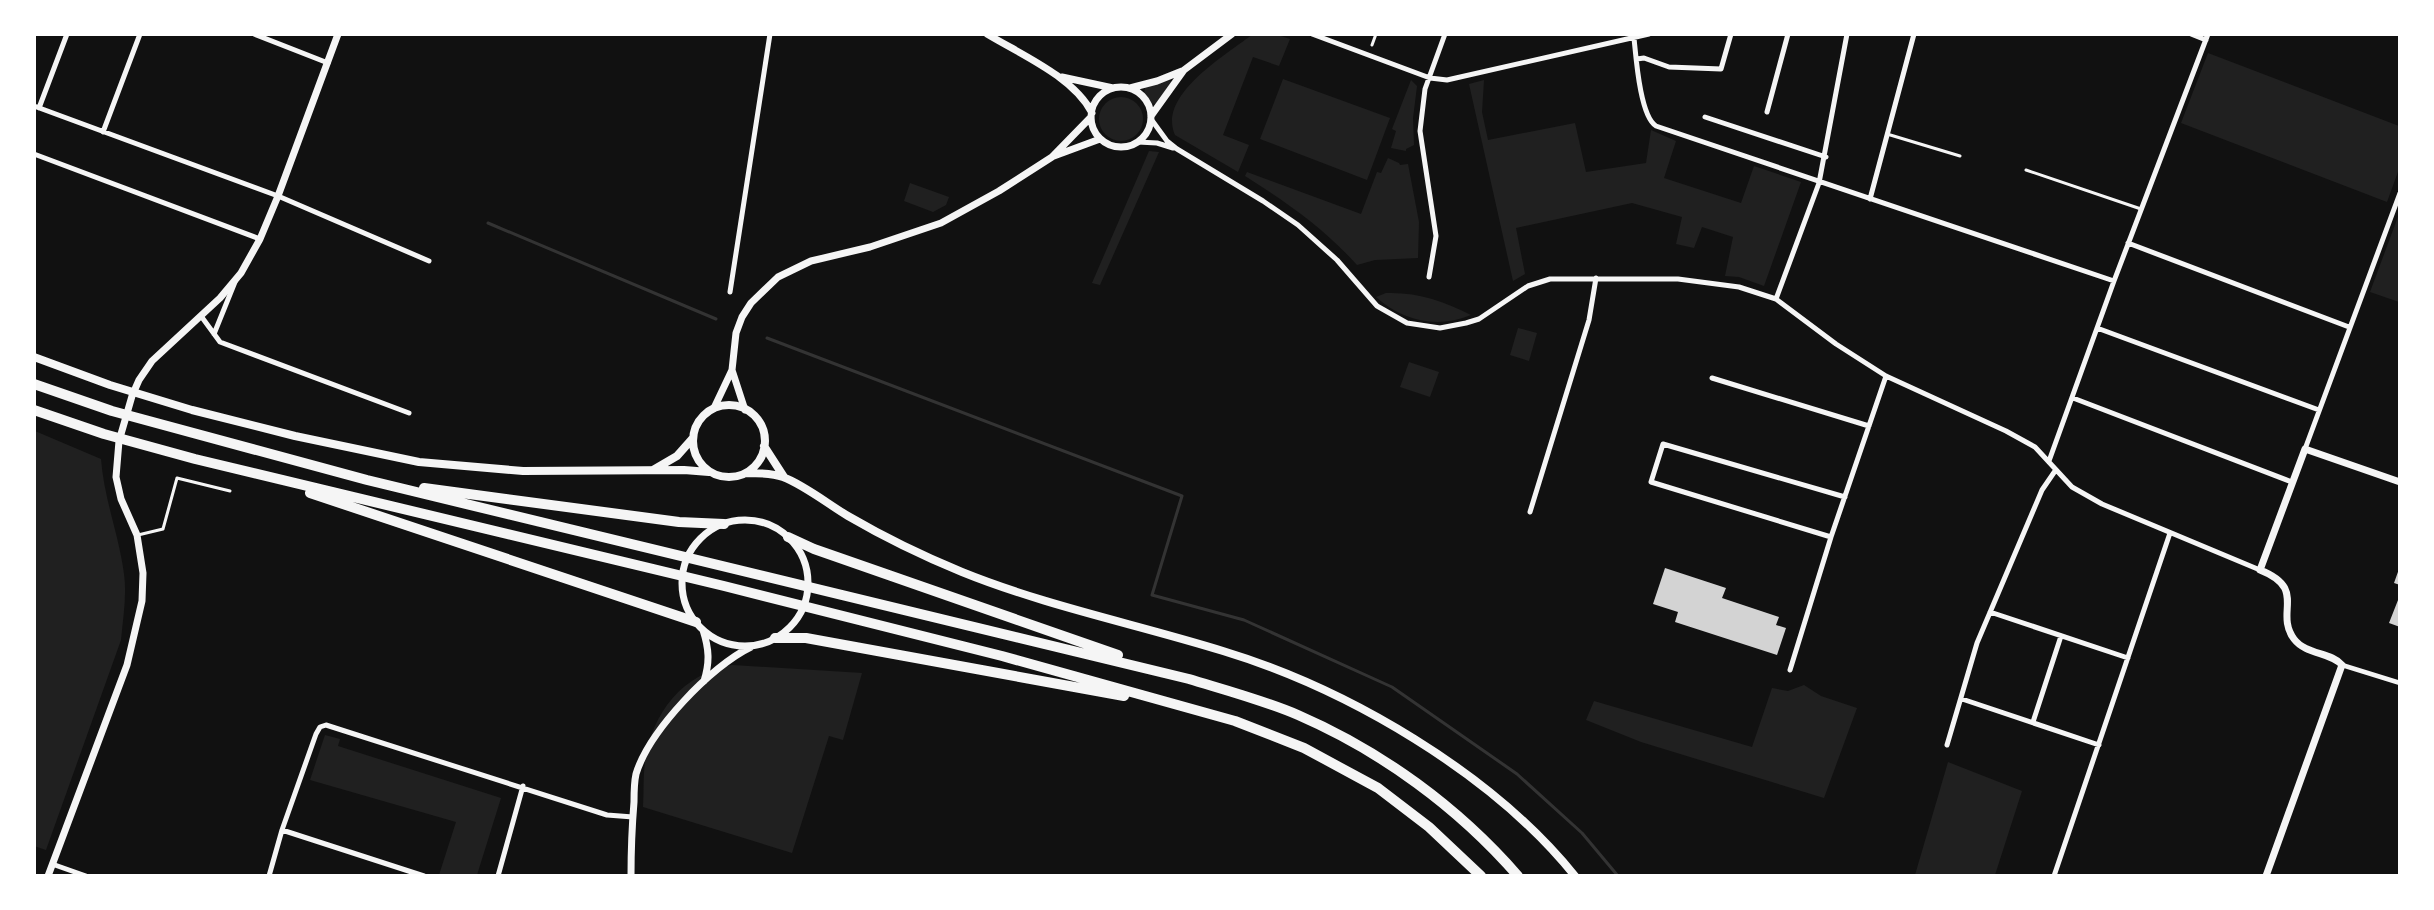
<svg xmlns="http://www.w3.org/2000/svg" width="2434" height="910" font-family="'Source Sans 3',sans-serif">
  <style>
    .green { fill: #202020 }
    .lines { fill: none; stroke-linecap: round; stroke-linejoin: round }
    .stream { stroke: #333; stroke-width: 3 }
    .building { fill: #d3d3d3 }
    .service { stroke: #f5f5f5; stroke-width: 3 }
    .pedestrian { stroke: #f5f5f5; stroke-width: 4.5 }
    .minor { stroke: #f5f5f5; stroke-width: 5 }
    .tertiary { stroke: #f5f5f5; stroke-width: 7 }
    .secondary { stroke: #f5f5f5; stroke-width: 8 }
    .motorway { stroke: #f5f5f5; stroke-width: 10 }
  </style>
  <rect width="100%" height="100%" fill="#111"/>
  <path class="green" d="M1253,34L1278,35L1290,39L1279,66L1253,57L1223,135L1249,145L1238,172L1175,135C1157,95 1226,55 1253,34Z
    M2208,53L2399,126V169L2387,202L2181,123Z
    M1169,79L1171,83L1156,104L1151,103L1144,95L1145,87Z
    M1283,79L1390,118L1367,180L1260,139Z
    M1411,80L1417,86L1413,118L1414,145L1406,149V151L1391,148L1396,131L1392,129Z
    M1484,80L1482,112L1488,140L1575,123L1586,172L1646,163L1651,130L1676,141L1664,178L1741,203L1754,166L1801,182L1764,286L1739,277L1725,276L1733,237L1702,227L1694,248L1676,244L1682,217L1632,203L1516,228L1525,274L1513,281L1469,84Z
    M1099 119a22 22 0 1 1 44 0a22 22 0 1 1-44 0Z
    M1149,151L1159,152L1100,285L1092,283Z
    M1388,158L1399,163L1400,165L1408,164L1419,222L1418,258L1375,260L1357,265C1324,228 1286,202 1245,176L1247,172L1361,214L1377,172L1381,173Z
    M910,183L949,197L946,205L933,212L904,201Z
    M2399,214V302L2370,292Z
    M1386,293C1418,292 1443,301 1471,315C1437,329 1403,321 1376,297Z
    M1518,328L1537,333L1529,361L1510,355Z
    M1409,362L1439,372L1430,397L1400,387Z
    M35,431L101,459C104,499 119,535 124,574C127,595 123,618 121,640L46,850L34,846Z
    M732,665L862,673L843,740L829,736L792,853L643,807C644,792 643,776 645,761C652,713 683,673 732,665Z
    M1804,685L1821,696L1857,708L1824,798L1641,742L1586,720L1594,701L1752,747L1772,688L1788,691Z
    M325,735L340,739L338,746L501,798L477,875H439L456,822L310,780Z
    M1948,762L2022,791L1995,875H1915Z"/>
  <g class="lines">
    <path class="stream" d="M488,223L716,319
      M767,338L1182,496L1152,595L1244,620L1392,687L1517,774L1582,833L1618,876"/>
  </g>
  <path class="building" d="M1665,568L1726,588L1722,598L1779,617L1776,625L1786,628L1777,655L1675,622L1678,612L1653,604Z
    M2399,569H2400V585L2394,583Z
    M2400,595V627L2389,623Z"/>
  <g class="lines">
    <path class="service" d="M1372,45L1376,34
      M1887,134L1960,156
      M2026,170L2141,209
      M138,535L163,529L177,478L230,491"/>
    <path class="pedestrian" d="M2342,665L2400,683"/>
    <path class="minor" d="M254,34L328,63
      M1312,34L1430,78L1447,80L1649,34
      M2191,34L2206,40
      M1634,38C1636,57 1640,116 1656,126L2114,281
      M1637,59L1644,58L1669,67L1721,69L1731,34
      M34,106L278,196L429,261
      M39,108L67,34
      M1767,112L1788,34
      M1705,117L1826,157
      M1151,119L1167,141L1177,149L1263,201L1298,225L1337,260L1377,306L1407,323L1440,328L1466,323L1479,319L1528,286L1550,279H1678L1739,287L1776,299L1836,344L1886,376L2006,431L2035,447L2072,487L2102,504L2260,570
      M103,132L140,34
      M1138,142L1157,143L1173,148
      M34,154L260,239
      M1870,199L1914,34
      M2128,243L2349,327
      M1429,277L1436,236L1420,131L1425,89L1445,34
      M730,292L770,34
      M1776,299L1819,183L1847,34
      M201,316L220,342L409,413
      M2097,328L2319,410
      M214,334L235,282
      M1712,378L1869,426
      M2073,398L2292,482
      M2305,449L2400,193
      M2049,461L2114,281L2208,34
      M1530,512L1589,320L1596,278
      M1831,537L1651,482L1663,444L1845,497
      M1990,612L2128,658
      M1790,670L1831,537L1886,376
      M1962,699L2099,745
      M2033,722L2061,636
      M1947,745L1977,643L2042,490L2055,471
      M282,830L424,876
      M52,864L86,876
      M269,876L282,830L316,734L320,727L326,725L607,815L633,817
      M498,876L523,786
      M2054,876L2170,533"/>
    <path class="tertiary" d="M987,34C1020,54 1074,77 1092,113
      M1062,77L1113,88
      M1091 117a30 30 0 1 1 60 0a30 30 0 1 1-60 0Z
      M1130,88L1157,81L1182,71
      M1151,116L1184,70L1232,34
      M1054,156L1100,139
      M732,370L745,410
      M714,408L732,370L736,333L742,317L751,303L778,277L811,261L870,247L941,223L999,191L1052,157L1091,117
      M682 583a63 63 0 1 1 126 0a63 63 0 1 1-126 0Z
      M703,630C709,649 710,662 704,681
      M48,876L127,665L142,601L143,573L137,535L121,499L116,477L119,441L132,396L139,380L152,361L220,298L241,273L260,239L278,196L338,34
      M631,876C631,851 632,826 634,802C634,793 634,783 636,774C649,731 711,666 751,647
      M2266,876L2342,665C2331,652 2306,655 2294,639C2274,612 2308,589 2260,570L2305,449L2400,482"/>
    <path class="secondary" d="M34,357L110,385L192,410L295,436L419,462L523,471L684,470L709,472
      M693 441a36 36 0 1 1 72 0a36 36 0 1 1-72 0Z
      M764,446L784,477
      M653,470L677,456L693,438
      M746,473C758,473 772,473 783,477C804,485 828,504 848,516C884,537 923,556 962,572C1046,606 1136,624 1223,651C1348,689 1492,773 1575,876"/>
    <path class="motorway" d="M34,384L112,411L367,480L1189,679C1225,690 1263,700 1298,715C1381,751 1458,807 1518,876
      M34,410L104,434L195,459L724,586L1002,656L1235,721L1304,748L1378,788L1429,827L1481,876
      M424,488L679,522L724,524
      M310,493L696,622
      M788,537L814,549L1118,655
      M775,638H806L1124,696"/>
  </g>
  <rect width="2434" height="910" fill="none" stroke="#ffffff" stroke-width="72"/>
</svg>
